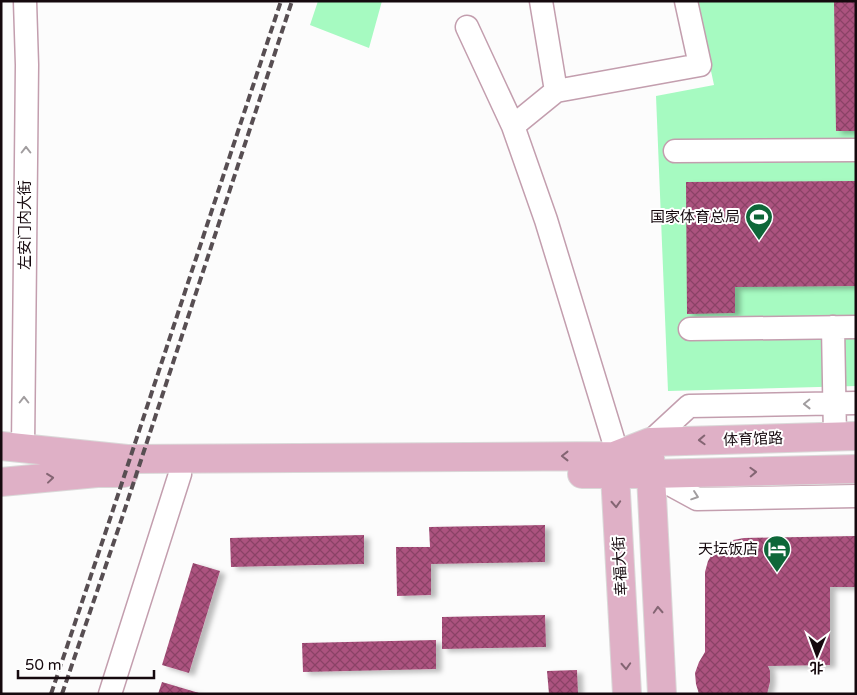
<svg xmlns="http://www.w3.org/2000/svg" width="857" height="695" font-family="'Varela Round','Noto Sans SC',sans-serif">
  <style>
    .green { fill: #a6fac1 }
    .building { fill: url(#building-cross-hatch); filter: url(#shadow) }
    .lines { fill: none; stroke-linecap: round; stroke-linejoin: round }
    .minor-casing { stroke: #c39eae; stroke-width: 25 }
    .major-casing { stroke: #dad8d8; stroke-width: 30 }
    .minor { stroke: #fff; stroke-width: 22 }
    .major { stroke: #dfb0c6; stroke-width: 28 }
    .rail { stroke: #574e52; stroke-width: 4; stroke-dasharray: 8 4; stroke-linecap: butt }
    .oneway { stroke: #a19d9f }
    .oneway2 { stroke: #846573 }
    .labels { text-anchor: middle; stroke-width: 4; stroke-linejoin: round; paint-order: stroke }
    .poi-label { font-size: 15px; fill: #15090e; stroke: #fff; text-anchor: end }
    .street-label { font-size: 15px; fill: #15090e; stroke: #fff }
  </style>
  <defs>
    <pattern id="building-cross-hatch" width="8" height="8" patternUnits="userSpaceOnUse" patternTransform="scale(1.25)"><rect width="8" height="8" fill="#ac537f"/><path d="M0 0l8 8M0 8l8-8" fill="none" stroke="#8b4366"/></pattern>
    <filter id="shadow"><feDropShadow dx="5.5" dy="3" stdDeviation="2.5" flood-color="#0004"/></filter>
  </defs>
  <rect width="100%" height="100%" fill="#fcfcfc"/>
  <path class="green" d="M318,1H382L369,48L310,25Z
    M696,1H856V386L668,391L656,96L714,85Z"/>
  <path class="building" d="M834,1H856V131H836Z
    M856,181V286L735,287V313L687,314L686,182Z
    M545,525V562L431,564V595L397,596L396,547H430L429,527Z
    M364,535V564L231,567L230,538Z
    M856,536V587H830V665L768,666L770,671V682L767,694H699L696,684L695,673L699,662L705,652V572L708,561L714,551L723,545L733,540L744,538Z
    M193,563L220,571L189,673L162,665Z
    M545,615L546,647L442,649V617Z
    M436,640V669L303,672L302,643Z
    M577,670L578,694H549L547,671Z
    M162,682L199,693V694H158Z"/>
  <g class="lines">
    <g class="minor-casing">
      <path id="minor" d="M541,1L556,91
        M467,27L513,126L546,220L613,439
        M513,126L556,91L700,65L686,1
        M675,151L856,150
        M833,327L835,436
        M690,329L856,327
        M650,442L689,406L856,403
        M23,448L27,65L25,1
        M651,474L697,499L856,496
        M110,694L180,474"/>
    </g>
    <g class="major-casing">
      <path id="major" d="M1,446L127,459L614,456L650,442L856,436
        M614,456L627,694
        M650,456L662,694
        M582,474H651L856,469
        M1,482L97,473H124"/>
    </g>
    <use href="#minor" class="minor"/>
    <use href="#major" class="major"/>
    <path class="rail" d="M51,694L109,522L281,1
      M62,694L120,524L292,1"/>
  </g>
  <defs><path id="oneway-chevron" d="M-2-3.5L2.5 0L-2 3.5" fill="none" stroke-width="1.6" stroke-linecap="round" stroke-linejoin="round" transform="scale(1.25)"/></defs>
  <g class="oneway">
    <use href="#oneway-chevron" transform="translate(26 150) rotate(-90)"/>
    <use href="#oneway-chevron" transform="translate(24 400) rotate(-90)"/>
    <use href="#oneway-chevron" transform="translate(807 404) rotate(179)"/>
    <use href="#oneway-chevron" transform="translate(695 496) rotate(19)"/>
  </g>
  <g class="oneway2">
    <use href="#oneway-chevron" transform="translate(702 440) rotate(178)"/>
    <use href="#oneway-chevron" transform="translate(565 456) rotate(180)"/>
    <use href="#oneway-chevron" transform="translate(753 472) rotate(-2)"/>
    <use href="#oneway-chevron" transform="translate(50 478) rotate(-6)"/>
    <use href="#oneway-chevron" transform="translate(616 504) rotate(87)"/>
    <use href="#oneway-chevron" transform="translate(658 610) rotate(-93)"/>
    <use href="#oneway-chevron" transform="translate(626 666) rotate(87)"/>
  </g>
  <defs>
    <g id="stadium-pin" transform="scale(1.4375)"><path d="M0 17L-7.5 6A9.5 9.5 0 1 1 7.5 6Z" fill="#0e6739" stroke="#fff"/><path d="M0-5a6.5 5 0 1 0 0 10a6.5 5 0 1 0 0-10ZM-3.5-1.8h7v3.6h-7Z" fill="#fff"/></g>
    <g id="hotel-pin" transform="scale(1.4375)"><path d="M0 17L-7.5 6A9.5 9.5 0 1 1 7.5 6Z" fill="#0e6739" stroke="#fff"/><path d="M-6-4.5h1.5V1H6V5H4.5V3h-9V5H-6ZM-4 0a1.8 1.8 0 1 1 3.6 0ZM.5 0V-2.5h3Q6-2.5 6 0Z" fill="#fff"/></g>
  </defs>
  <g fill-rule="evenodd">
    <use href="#stadium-pin" x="759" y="217"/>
    <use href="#hotel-pin" x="777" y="549"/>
  </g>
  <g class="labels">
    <g class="poi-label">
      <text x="740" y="222">国家体育总局</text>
      <text x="758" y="554">天坛饭店</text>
    </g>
    <g class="street-label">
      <text transform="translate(25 225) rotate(-90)" y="5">左安门内大街</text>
      <text transform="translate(753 439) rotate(-2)" y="5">体育馆路</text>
      <text transform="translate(620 566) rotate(-93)" y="5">幸福大街</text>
    </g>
  </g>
  <rect width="857" height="695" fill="none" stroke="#15090e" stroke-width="5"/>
  <g transform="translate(817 655) rotate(181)" stroke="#ffffff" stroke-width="4" paint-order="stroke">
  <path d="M0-4L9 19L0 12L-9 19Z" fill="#15090e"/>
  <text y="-8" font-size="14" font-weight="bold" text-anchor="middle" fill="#15090e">北</text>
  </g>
  <path d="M18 670v8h136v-8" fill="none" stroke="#15090e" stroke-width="2.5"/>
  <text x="25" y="670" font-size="15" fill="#15090e" stroke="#ffffff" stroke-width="4" paint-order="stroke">50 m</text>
</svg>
